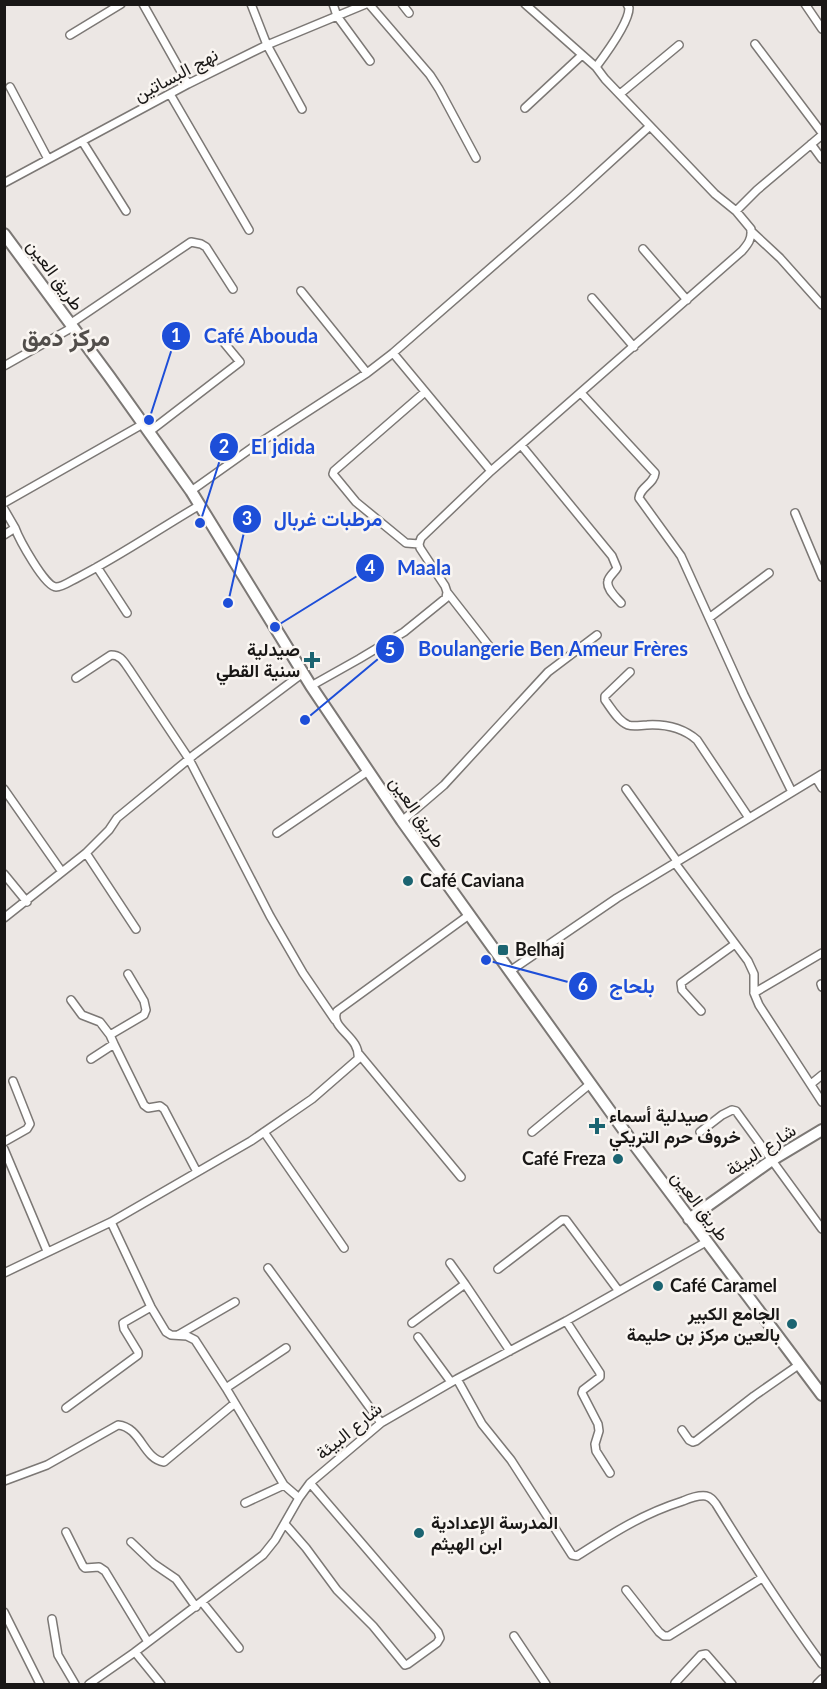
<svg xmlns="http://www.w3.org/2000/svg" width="827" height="1689" font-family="Lato,Vazirmatn,sans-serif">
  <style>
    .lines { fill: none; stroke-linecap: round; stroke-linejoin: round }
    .street-casing { stroke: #7c7875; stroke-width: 10 }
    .secondary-casing { stroke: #7c7875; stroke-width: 14 }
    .street { stroke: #fff; stroke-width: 7 }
    .secondary { stroke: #fff; stroke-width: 10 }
    .poi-dot { fill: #1b6471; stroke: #f9f5f1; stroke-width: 2 }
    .labels { text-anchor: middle; stroke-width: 5; stroke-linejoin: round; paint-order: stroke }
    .street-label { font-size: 18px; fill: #191716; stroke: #f9f5f1 }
    .poi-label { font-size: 18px; font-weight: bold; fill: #191716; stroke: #f9f5f1; text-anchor: start }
    .district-label { font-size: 24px; font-weight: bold; fill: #524e4b; stroke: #f9f5f1 }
    .leader { fill: none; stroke: #1d4ed8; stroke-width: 2 }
    .callout-dot { fill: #1d4ed8; stroke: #f9f5f1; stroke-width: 2 }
    .mark-label { font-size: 18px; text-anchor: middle; font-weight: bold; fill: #fff }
    .callout-label { font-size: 20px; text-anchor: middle; font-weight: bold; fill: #1d4ed8; stroke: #f9f5f1; stroke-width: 5; stroke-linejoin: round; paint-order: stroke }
  </style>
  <rect width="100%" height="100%" fill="#ece7e4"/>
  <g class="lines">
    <g class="street-casing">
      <path id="street" d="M143,4L188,84
        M251,4L267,45L302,109
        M333,4L337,16L370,61
        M369,4L430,75L439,89L476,158
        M402,4L409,13
        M525,4L596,67
        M627,4L629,8C629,22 605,55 596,67L605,79L715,194L736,211
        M805,4L822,29
        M70,35L121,4
        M755,44L822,133
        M10,87L48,159
        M170,94L249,230
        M620,94L679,45
        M525,108L582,55
        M82,141L126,211
        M811,144L822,159
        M4,183L188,84L267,45L366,4
        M751,231L780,258L822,305
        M643,249L687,300
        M301,291L367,373
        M592,298L634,347
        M70,324L191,242L201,244L206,247L233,289
        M393,353L491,471
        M4,366L73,327
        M581,393L655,473C654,484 640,487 639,498L681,556L744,695L792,792
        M149,432L240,362L221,339
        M521,445L612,556L617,568C615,572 609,576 608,581C606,589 616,597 621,603
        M191,491L253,447L367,373L393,353L572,197L650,126
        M4,503L143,424
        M4,509L15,528
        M795,513L822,577
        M4,535L15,528C19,539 45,587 56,587C63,587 72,580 77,578C120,556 159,529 200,505
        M419,544L406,543L356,502L333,474L334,471L425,392
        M97,567L127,613
        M447,592L493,651
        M709,618L769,573
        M630,672L605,696V700C611,708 618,721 628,725C634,727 641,725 647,725C665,724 683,728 697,740L749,818
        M76,678L111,655C121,655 124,662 129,669L189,759L270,916L303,973L335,1020
        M311,686L359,659L404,632L446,598L447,592L445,586L420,548L419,544L421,538L491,471L742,251C748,244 752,239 751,229L736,211L757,190L822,135
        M816,778L822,788
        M4,789L62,872
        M626,789L677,861
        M402,821L444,785L548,672L597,635
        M277,833L368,771
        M86,853L136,929
        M675,863L748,961L754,974V993L759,1005L822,1102
        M4,874L27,902
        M4,918L86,853L109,830L117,818L195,754L303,673
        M510,971L617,898L822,774
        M821,984L822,987
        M754,993L822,953
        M71,1000L82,1015L100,1022L110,1035
        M701,1011L682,990L681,983L735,944
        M114,1044L110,1035L144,1015L146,1010L144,1001L128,974
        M359,1054L461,1177
        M91,1059L114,1044L144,1105L148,1108L160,1106L164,1109L197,1172
        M811,1084L822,1075
        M264,1132L344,1248
        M532,1132L590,1084
        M700,1132L722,1115L732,1110L736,1111L822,1229
        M4,1142L27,1129L30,1124L13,1081
        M4,1149L47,1251
        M111,1222L151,1307L166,1332L171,1335L187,1336L195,1340L226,1388L284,1485L299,1498
        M450,1263L465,1284L510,1351
        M268,1268L381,1423
        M498,1269L562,1220H566L618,1290
        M4,1273L111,1222L251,1141L312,1099L358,1059C361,1036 329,1029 337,1011L469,915
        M566,1321L600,1373V1377L583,1390L582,1393L598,1424L599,1431L595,1444L596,1451L610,1473
        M412,1323L465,1284
        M178,1335L235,1302
        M418,1337L451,1382
        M457,1379L482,1424L511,1460L572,1555L577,1556C613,1533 642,1514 683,1501C690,1498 698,1495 706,1496C711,1497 713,1500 716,1504C750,1559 784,1612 822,1664
        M226,1388L286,1348
        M66,1408L138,1355V1352L124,1329L123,1323L151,1307
        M682,1430L689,1440L693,1442L696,1441L754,1396L800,1364
        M4,1481L47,1465L118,1425C141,1427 143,1459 164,1462L235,1403
        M245,1503L284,1485
        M285,1524L306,1548L337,1590L373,1626L405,1665L408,1664L437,1643L440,1638L438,1632L310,1483
        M66,1532L83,1566L85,1568L99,1567L105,1571L148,1642
        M131,1542L154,1564L176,1579L196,1607
        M626,1590L659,1632L664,1636H669L762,1578
        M202,1602L239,1648
        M4,1612L40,1684
        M52,1619L58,1655L75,1684
        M514,1636L546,1684
        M135,1652L161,1684
        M675,1683L701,1655L706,1654L732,1684
        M89,1684L135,1652L263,1555L275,1540L299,1498L310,1483L381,1423L457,1379L566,1321L706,1242
        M817,1684L822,1679"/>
    </g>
    <g class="secondary-casing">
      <path id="secondary" d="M4,234L109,376L191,491L311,686L402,821L633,1143L822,1395
        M689,1219L772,1160L822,1130"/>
    </g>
    <use href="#street" class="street"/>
    <use href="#secondary" class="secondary"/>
  </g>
  <g class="poi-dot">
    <path d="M309 651h6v6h6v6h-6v6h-6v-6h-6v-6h6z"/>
    <circle cx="408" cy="881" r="6"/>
    <rect x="497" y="944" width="12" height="12" rx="3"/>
    <path d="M594 1117h6v6h6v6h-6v6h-6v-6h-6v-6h6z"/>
    <circle cx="618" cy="1159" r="6"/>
    <circle cx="658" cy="1286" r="6"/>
    <circle cx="792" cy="1324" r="6"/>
    <circle cx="419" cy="1533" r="6"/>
  </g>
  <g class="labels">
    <g class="street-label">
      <text transform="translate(176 75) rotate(-28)" y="6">نهج البساتين</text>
      <text transform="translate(55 275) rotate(54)" y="6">طريق العين</text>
      <text transform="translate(417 812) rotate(55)" y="6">طريق العين</text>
      <text transform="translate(761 1150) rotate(-33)" y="6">شارع البيئة</text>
      <text transform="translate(700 1206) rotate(53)" y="6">طريق العين</text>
      <text transform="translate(349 1431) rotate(-39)" y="6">شارع البيئة</text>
    </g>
    <g class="poi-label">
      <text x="300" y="656" text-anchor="end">صيدلية<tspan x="300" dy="21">سنية القطي</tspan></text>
      <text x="420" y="887">Café Caviana</text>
      <text x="515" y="956">Belhaj</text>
      <text x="609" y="1122">صيدلية أسماء<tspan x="609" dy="21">خروف حرم التريكي</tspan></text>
      <text x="606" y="1165" text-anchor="end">Café Freza</text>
      <text x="670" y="1292">Café Caramel</text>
      <text x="780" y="1320" text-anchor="end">الجامع الكبير<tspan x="780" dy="21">بالعين مركز بن حليمة</tspan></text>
      <text x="431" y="1529">المدرسة الإعدادية<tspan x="431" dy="21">ابن الهيثم</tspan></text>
    </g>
    <g class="district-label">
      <text x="66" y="346">مركز دمق</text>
    </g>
  </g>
  <path class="leader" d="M149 420L176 336M200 523L224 447M228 603L247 519M275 627L370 568M305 720L390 649M486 960L583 986"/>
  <g class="callout-dot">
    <circle cx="149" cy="420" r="6"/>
    <circle cx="200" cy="523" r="6"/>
    <circle cx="228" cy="603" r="6"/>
    <circle cx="275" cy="627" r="6"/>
    <circle cx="305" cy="720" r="6"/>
    <circle cx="486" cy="960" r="6"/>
    <circle cx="176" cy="336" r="15"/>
    <circle cx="224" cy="447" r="15"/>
    <circle cx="247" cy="519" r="15"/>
    <circle cx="370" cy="568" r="15"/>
    <circle cx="390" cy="649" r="15"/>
    <circle cx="583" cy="986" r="15"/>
  </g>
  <g class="mark-label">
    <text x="176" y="342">1</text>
    <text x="224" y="453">2</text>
    <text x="247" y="525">3</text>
    <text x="370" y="574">4</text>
    <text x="390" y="656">5</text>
    <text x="583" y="992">6</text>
  </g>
  <g class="callout-label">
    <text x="261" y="343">Café Abouda</text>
    <text x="283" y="454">El jdida</text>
    <text x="328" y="526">مرطبات غربال</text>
    <text x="424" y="575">Maala</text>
    <text x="553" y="656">Boulangerie Ben Ameur Frères</text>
    <text x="632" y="993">بلحاج</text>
  </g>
  <rect width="827" height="1689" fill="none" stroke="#191716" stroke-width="12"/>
</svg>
